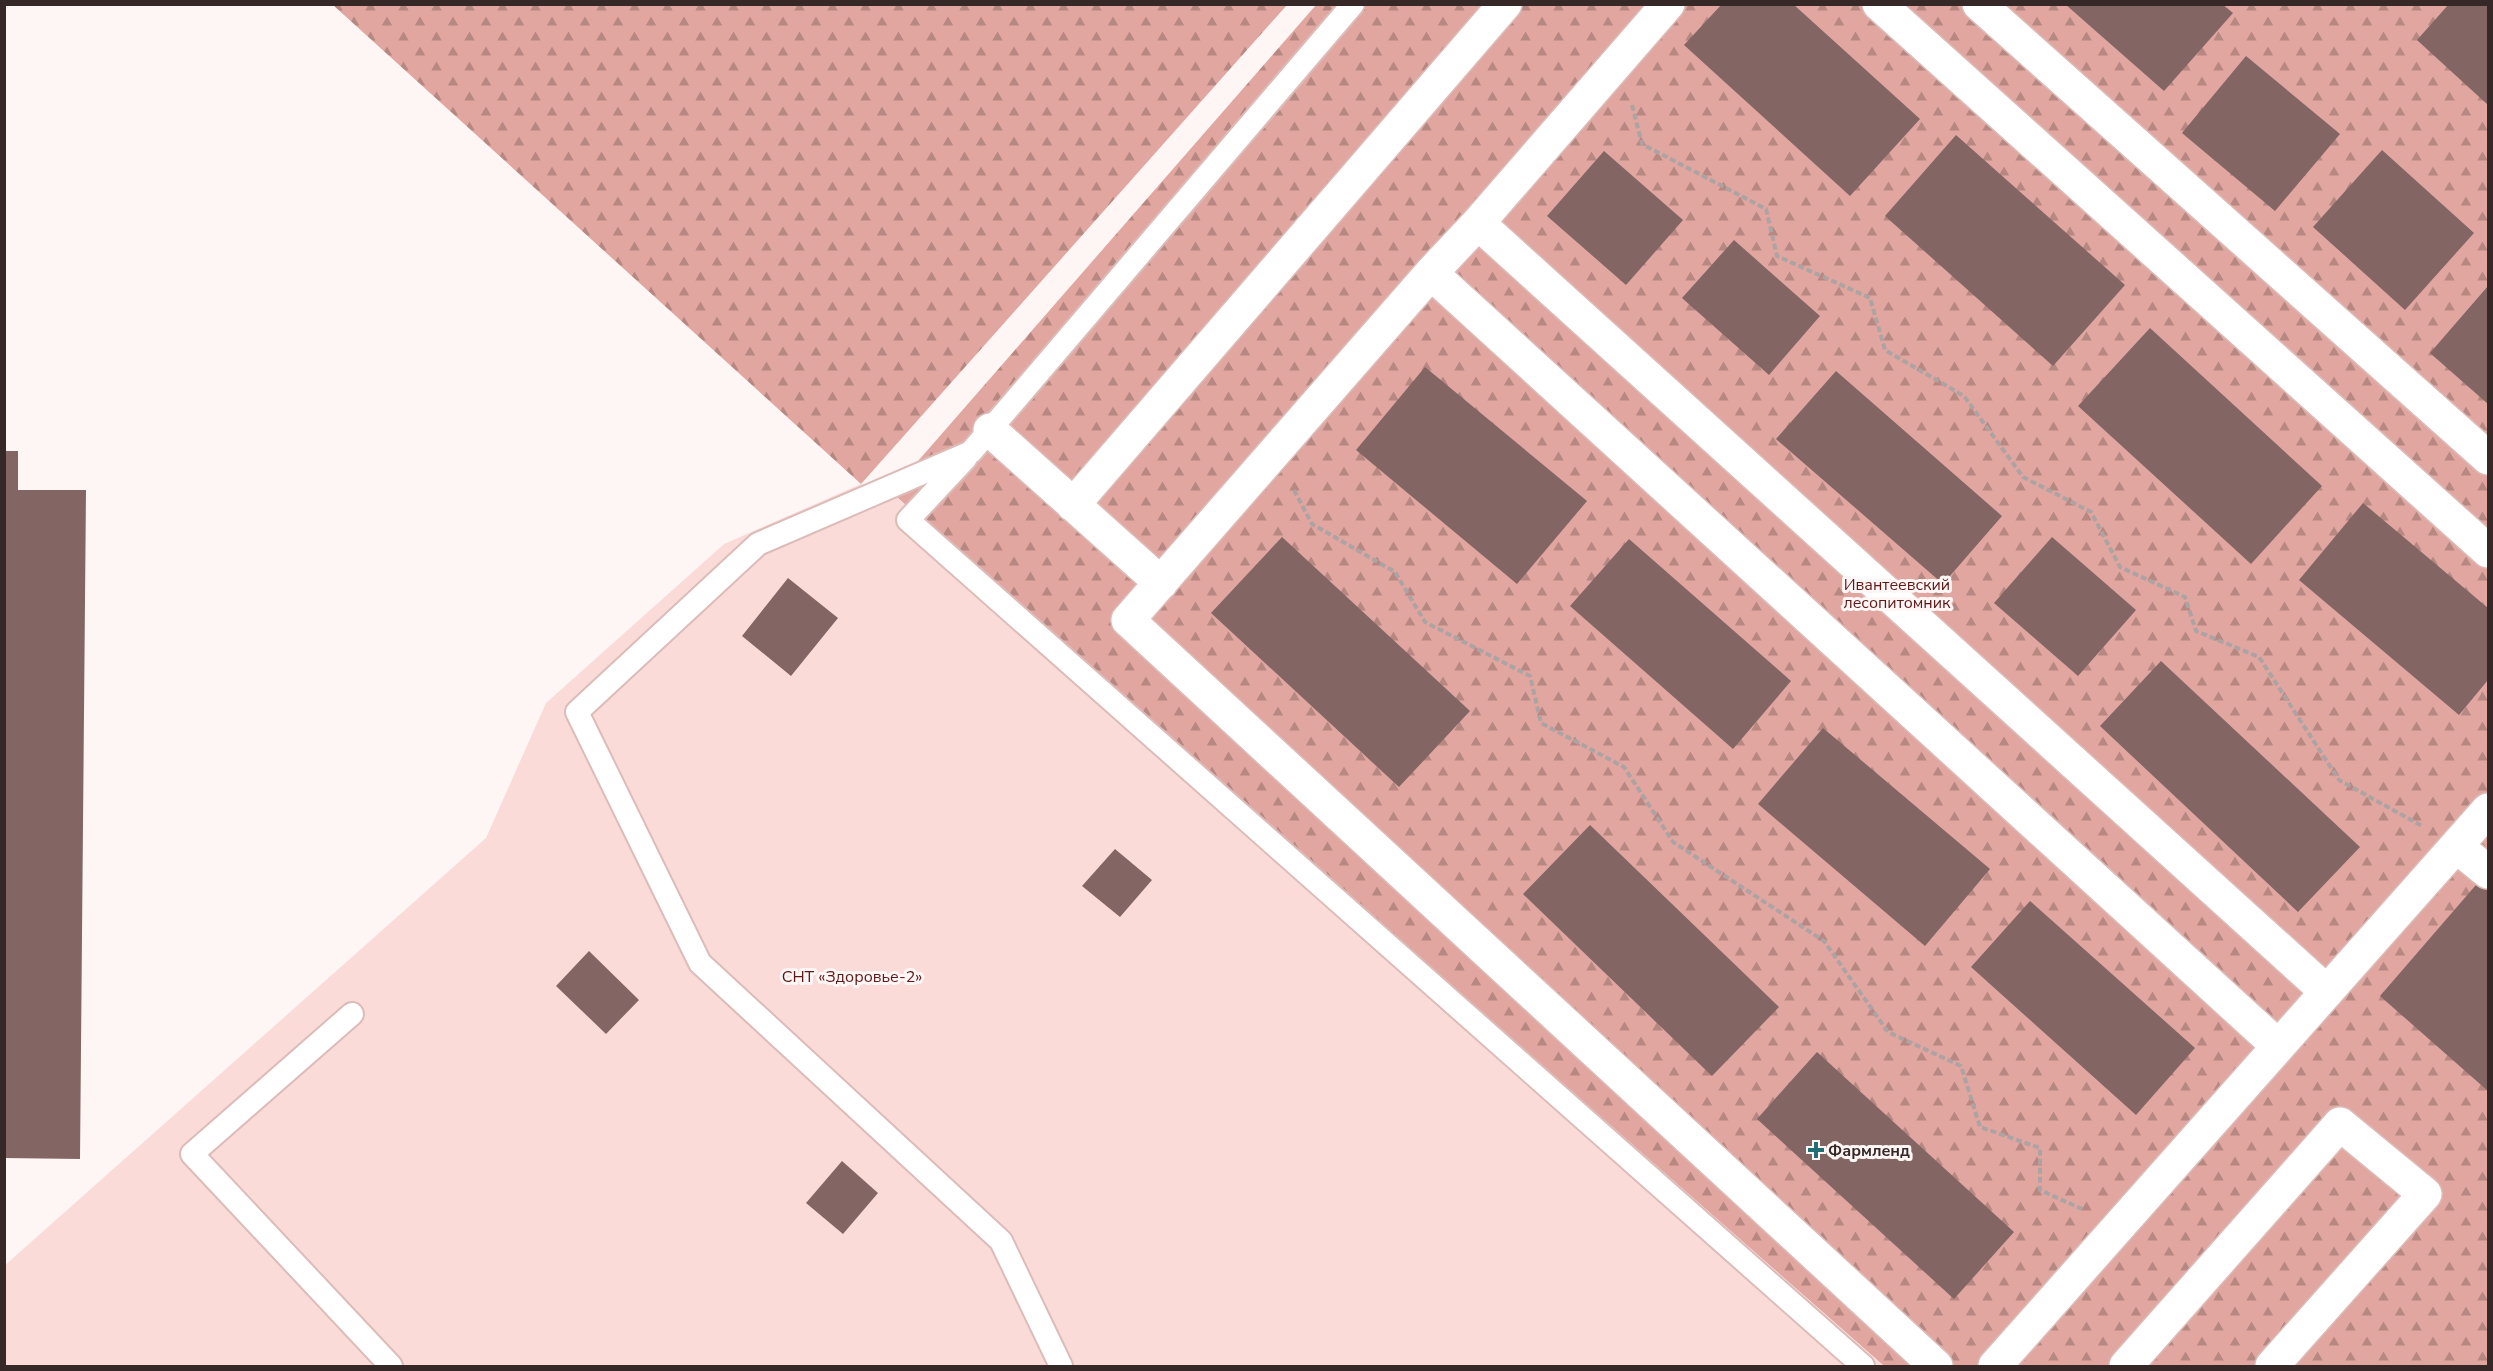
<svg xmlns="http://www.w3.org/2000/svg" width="2493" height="1371" font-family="'Nunito Sans',sans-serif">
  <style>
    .forest { fill: url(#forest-firs) }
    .garden { fill: #fbdbd8 }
    .building { fill: #836663 }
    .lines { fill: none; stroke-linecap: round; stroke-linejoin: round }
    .service-casing { stroke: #dcbcb8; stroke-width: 26 }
    .minor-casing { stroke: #dcbcb8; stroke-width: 36 }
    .path { stroke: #ada3a2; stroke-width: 4; stroke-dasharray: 6 3; stroke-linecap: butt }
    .service { stroke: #fff; stroke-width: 22 }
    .minor { stroke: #fff; stroke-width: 33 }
    .poi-dot { fill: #236e75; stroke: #fdf6f5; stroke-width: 2 }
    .labels { text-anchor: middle; stroke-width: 6; stroke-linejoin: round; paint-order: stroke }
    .park-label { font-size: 16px; fill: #5e1818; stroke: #fdf6f5 }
    .poi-label { font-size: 16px; font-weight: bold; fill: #352827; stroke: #fdf6f5; text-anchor: start }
  </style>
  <defs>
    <pattern id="forest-firs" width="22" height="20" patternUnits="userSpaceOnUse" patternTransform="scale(1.5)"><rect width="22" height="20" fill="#e1a6a0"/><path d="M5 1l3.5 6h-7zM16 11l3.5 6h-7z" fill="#b78782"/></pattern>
  </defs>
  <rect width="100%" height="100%" fill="#fdf6f5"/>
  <path class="forest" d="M333,5H1287L861,484Z
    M1316,5H2488V1366H1884L891,492Z"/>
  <path class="garden" d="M861,484L891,492L1884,1366H5L4,1266L486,838L546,703L724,544Z"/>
  <path class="building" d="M1722,4H1793L1920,119L1850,196L1684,45Z
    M2065,4H2222L2233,13L2164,91Z
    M2449,4H2488V105L2417,40Z
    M2246,56L2340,134L2275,211L2182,133Z
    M1956,135L2125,285L2053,366L1885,216Z
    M2382,150L2474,233L2405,310L2313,227Z
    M1604,151L1683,220L1626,285L1547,216Z
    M1734,240L1820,316L1769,375L1682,298Z
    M2488,286V404L2430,353Z
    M2150,328L2322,486L2251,564L2078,406Z
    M1425,367L1587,501L1517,584L1356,450Z
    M1836,371L2002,516L1943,584L1776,439Z
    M4,451H18V490H86L80,1159L4,1158Z
    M2363,503L2488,608V680L2459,715L2299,580Z
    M1282,537L1470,711L1399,787L1211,613Z
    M2052,537L2136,610L2078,676L1994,603Z
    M1629,539L1791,681L1733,749L1570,606Z
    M788,578L838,618L791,676L742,636Z
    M2161,661L2360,847L2298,912L2100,726Z
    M1823,728L1990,869L1925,946L1758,804Z
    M1590,825L1779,1007L1712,1076L1523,894Z
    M1115,849L1152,880L1120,917L1082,886Z
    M2488,871V1091L2380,996Z
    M2030,901L2195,1048L2136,1115L1971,967Z
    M589,951L639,1000L606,1034L556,986Z
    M1817,1052L2014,1232L1954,1299L1757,1119Z
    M842,1161L878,1193L843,1234L806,1203Z"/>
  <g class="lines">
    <g class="service-casing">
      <path id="service" d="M966,458L908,520L1863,1366
        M352,1014L192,1154L391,1366
        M1061,1366L1001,1241L700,963L577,712L758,544L971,452L1353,4"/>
    </g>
    <g class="minor-casing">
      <path id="minor" d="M1879,4L2488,551
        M1979,4L2488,458
        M1478,223L1668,4
        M1431,273L1478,223L2327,992
        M990,430L1161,583
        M1073,505L1505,4
        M2456,846L2488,872
        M1936,1366L1128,620L1431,273L2278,1046
        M1995,1366L2488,810
        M2126,1366L2340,1124L2425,1194L2272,1366"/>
    </g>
    <path class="path" d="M1632,105L1642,144L1766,209L1777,256L1870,298L1885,350L1964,396L2023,477L2091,512L2120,567L2185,597L2196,631L2259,657L2339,780L2422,826
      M1294,490L1312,524L1395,572L1425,622L1530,676L1541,723L1624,767L1673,842L1824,941L1888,1032L1961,1066L1980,1127L2040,1148V1190L2082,1209"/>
    <use href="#service" class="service"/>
    <use href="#minor" class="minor"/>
  </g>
  <path class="poi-dot" d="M1813 1141h6v6h6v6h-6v6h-6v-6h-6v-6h6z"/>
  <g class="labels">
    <g class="park-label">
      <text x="1897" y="590">Ивантеевский<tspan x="1897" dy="18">лесопитомник</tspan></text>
      <text x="852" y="982">СНТ «Здоровье-2»</text>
    </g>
    <g class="poi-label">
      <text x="1828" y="1156">Фармленд</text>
    </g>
  </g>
  <rect width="2493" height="1371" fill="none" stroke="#352827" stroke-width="12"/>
</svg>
